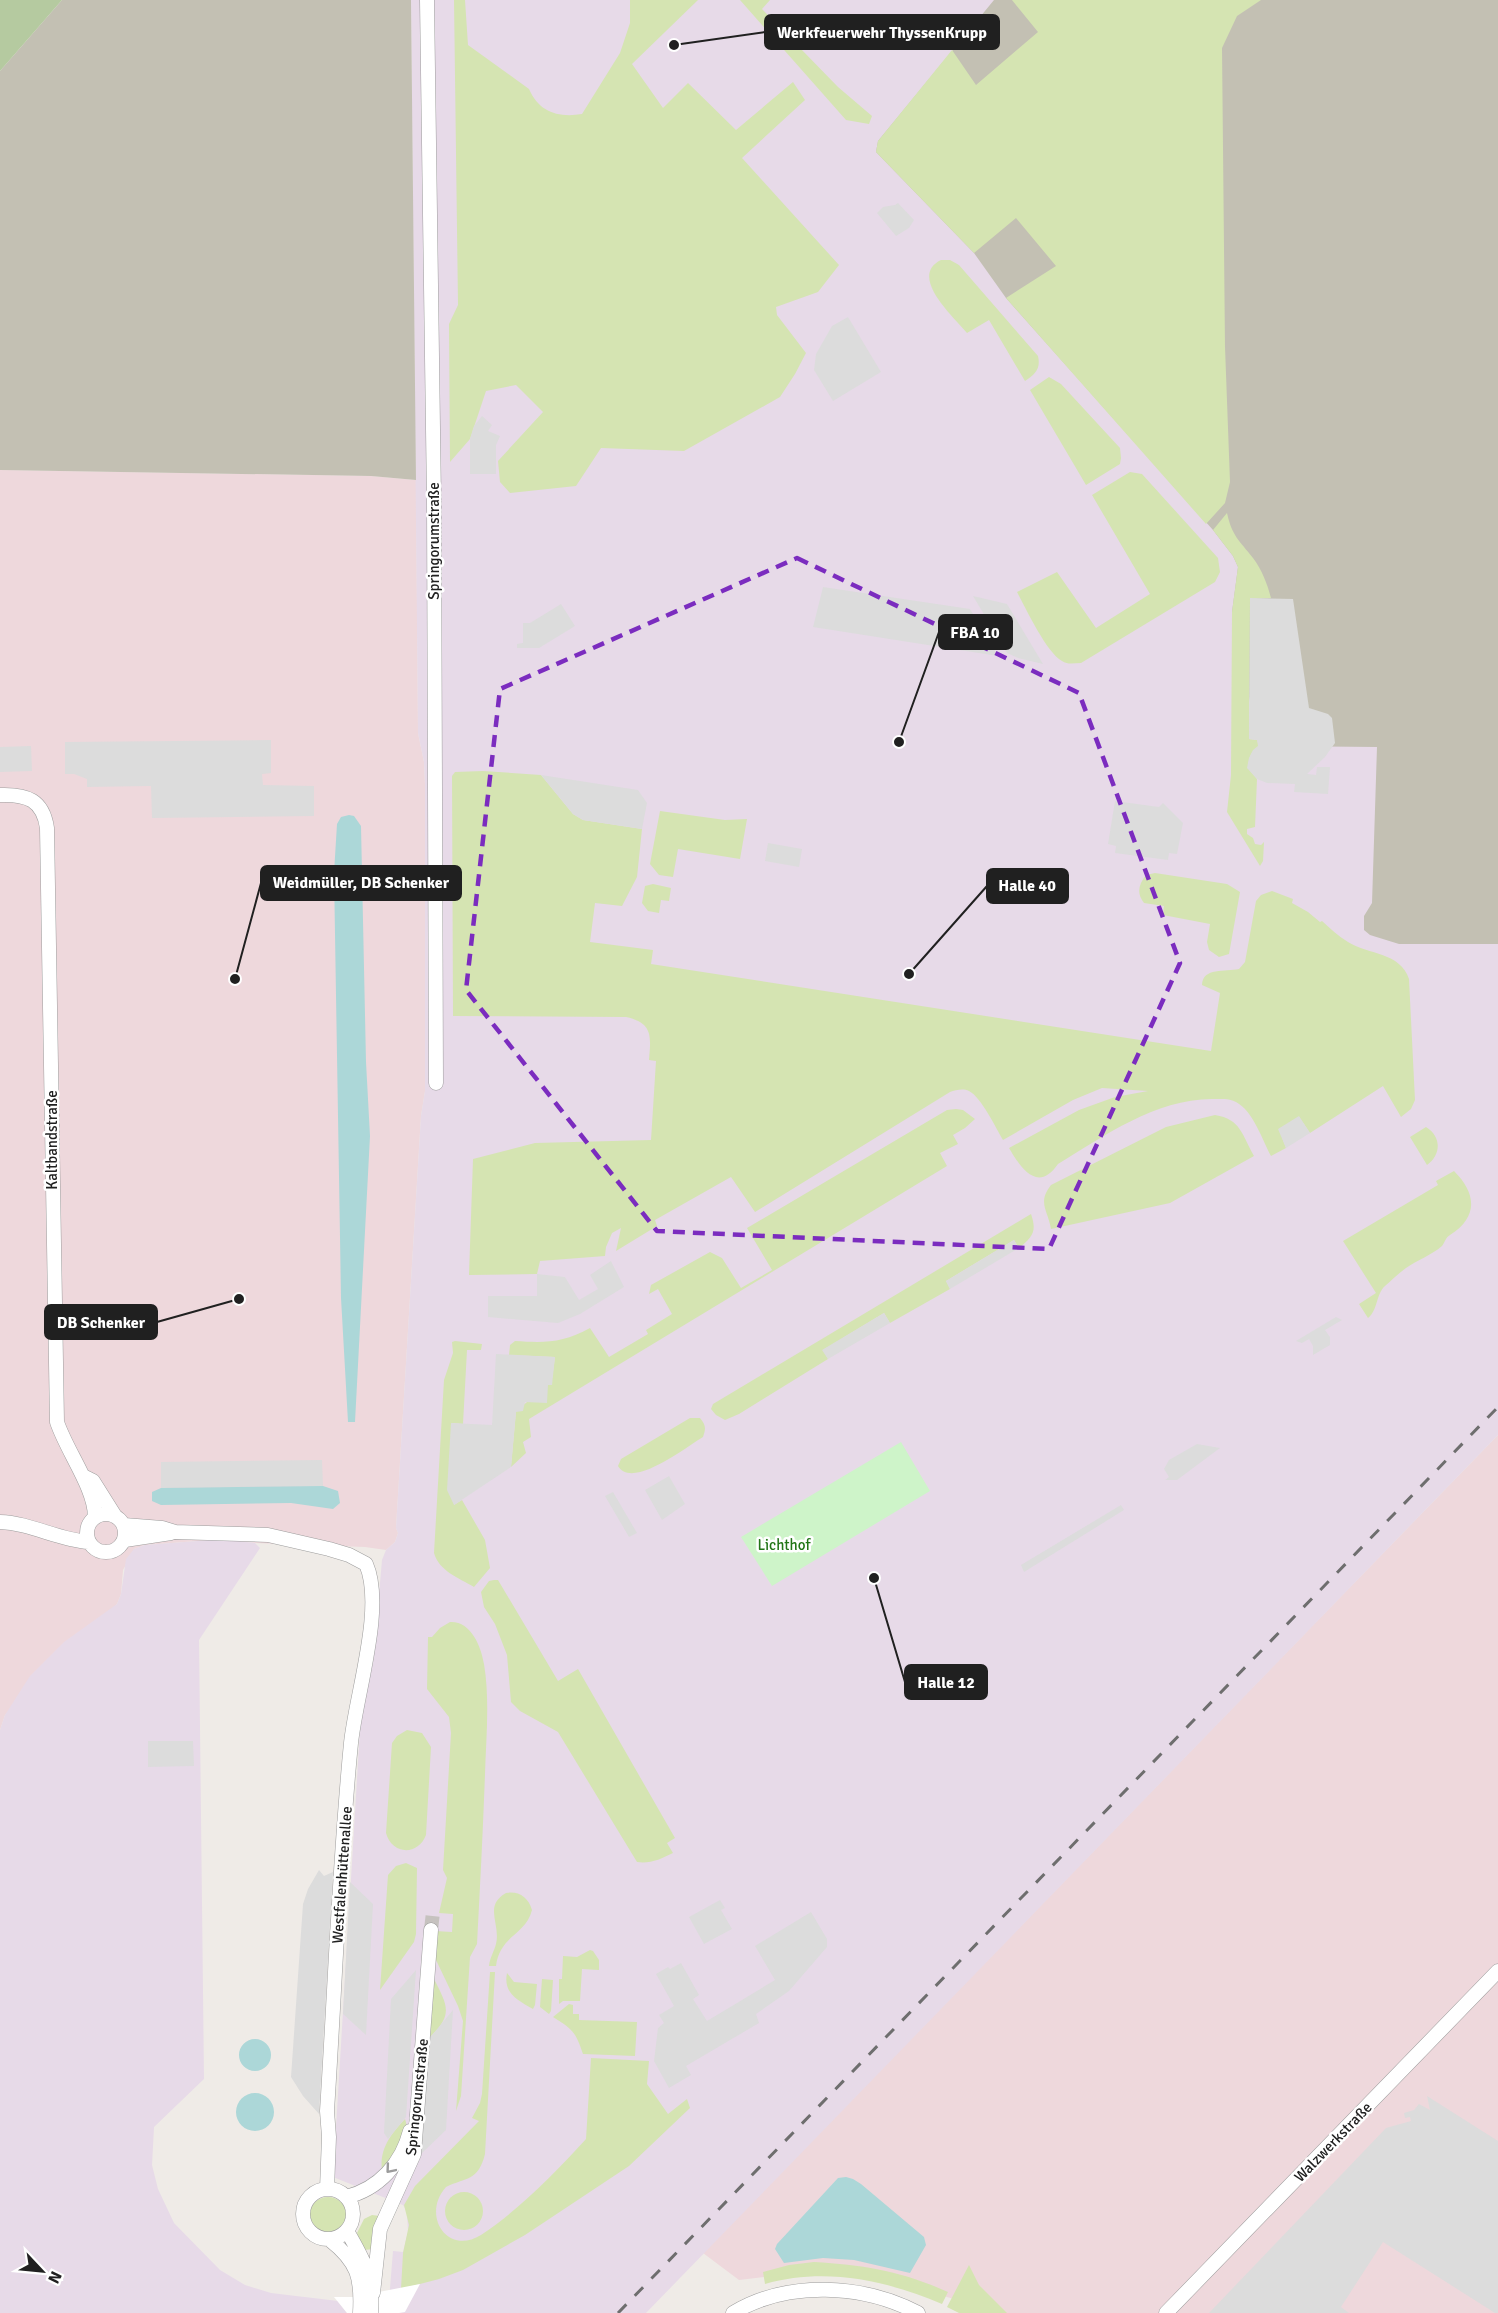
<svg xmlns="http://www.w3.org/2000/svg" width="1498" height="2313" font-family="Signika,sans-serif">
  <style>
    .commercial { fill: #eed8dc }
    .industrial { fill: #e7dae8 }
    .construction { fill: #c3c0b3 }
    .grass { fill: #d5e4b2 }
    .forest { fill: #b5caa0 }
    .park { fill: #cef4c9 }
    .parking { fill: #dcdcdc }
    .water { fill: #acd7d8 }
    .pier { fill: #fff }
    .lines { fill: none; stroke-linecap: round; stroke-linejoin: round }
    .minor-tunnel { stroke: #c6c2bf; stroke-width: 14; stroke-dasharray: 14 7; stroke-linecap: butt }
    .minor-casing { stroke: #9d9d9d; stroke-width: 15 }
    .minor { stroke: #fff; stroke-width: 14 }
    .rail { stroke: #6e6e6e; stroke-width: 3; stroke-dasharray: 12 12; stroke-linecap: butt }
    .oneway { stroke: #9b9b9b }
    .marked { fill: none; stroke: #7b2cbf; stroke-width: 4.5; stroke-dasharray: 12 8; stroke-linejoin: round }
    .labels { text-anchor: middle; stroke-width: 5; stroke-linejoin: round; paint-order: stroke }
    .street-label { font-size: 15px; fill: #202020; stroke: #fff }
    .park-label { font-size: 15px; fill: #227517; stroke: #fff }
    .leader { fill: none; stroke: #202020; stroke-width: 2 }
    .callout-dot { fill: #202020; stroke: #fff; stroke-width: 2 }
    .callout { fill: #202020; stroke: #202020; stroke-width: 2 }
    .callout-label { font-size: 16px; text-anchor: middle; font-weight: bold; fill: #fff }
  </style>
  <rect width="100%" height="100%" fill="#efebe7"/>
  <path class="commercial" d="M0,470L371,476L416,480L418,733L424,762L425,784L426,963L425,1091L421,1116L396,1528L398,1533L395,1542L386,1550L365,1547L255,1543L224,1539L145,1545L134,1549L123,1570L121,1594L117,1604L5,1715L0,1730Z
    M1498,1435V2313H989L980,2307L904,2284L838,2268L739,2280L703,2253Z"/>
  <path class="industrial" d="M411,0H1498V1435L646,2313H388L393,2251L403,2252L408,2232L407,2212L403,2205L333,2177L361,1713L373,1663L382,1560L386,1550L395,1542L398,1533L396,1528L421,1116L425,1091V784L424,762L418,733Z
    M224,1539L255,1543L260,1548L199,1640L204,2079L154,2127L152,2165L158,2189L174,2223L220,2270L245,2285L271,2293L338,2301L347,2313H0V1730L5,1715L30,1676L64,1642L117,1604L121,1594L126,1559L134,1549L145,1545Z"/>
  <path class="construction" d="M62,0H411L416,480L371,476L0,470V71Z
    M994,0H1498V944H1399L1370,935L1364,930V916L1372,903L1377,747L1259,746L1232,612L1238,567L1233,556L1213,530L1006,298L974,253L876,152L878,141Z"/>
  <path class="grass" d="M454,0H465L468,45L529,89C539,112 558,118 582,114L620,53L630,23V0H698L632,64L663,108L688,83L736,130L793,82L805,100L742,158L839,265L818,292L776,307L777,315L806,353L795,374L780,397L684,451L601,448L576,486L510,493L500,482L498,461L543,412L516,385L486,391L470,439L450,462L449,324L458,305Z
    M740,0H770L762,9L838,87L872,116L869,124L846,120Z
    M1012,0H1261L1237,16L1222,48L1225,347L1230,482L1225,503L1206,524L1006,298L1056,266L1016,218L974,253L876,152L878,141L952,50L976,85L1038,32Z
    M941,260H950L959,265L1038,356C1041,369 1035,374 1025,381L989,320L967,333C953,316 908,276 941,260Z
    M1049,377L1061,384L1120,448L1121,458L1120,464L1086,485L1030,390Z
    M1130,472L1142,474L1218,558L1220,572L1215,582L1081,663C1074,663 1068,665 1062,661C1047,653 1026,609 1017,592L1057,572L1096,628L1150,594L1092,495Z
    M1227,513C1232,536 1239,540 1253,558C1262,570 1267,583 1271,598L1250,599L1249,739L1257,740L1259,746C1250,752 1249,758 1248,768L1257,779L1255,827L1247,829V834L1253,838L1255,844L1261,845L1264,842L1263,861L1260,866L1227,812L1231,775L1232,612L1238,567L1233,556L1213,530Z
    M483,771L541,775L573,814L583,820L642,829L637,877L622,906L595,903L590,942L653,950L651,964L1211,1051L1220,993L1202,985C1203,967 1225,972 1239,969L1245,962L1256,901L1261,895L1272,891L1293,899L1292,903L1308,912L1320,922L1322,921C1330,928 1338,936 1348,942C1369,955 1400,952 1409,979L1415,1100L1411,1109L1401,1117L1383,1086L1310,1133L1299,1117L1279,1129L1286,1148L1271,1156C1262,1139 1253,1111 1236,1102C1229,1098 1221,1099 1214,1099C1157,1098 1104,1136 1058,1164C1038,1193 1021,1169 1009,1148L1079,1110L1115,1097L1148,1091L1102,1088L1073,1100L1003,1140C996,1128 981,1097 969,1091C963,1088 956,1090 950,1092L755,1212L731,1177L655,1220L657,1226L616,1251L621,1228L612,1233L606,1247L605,1256L540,1261L537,1274L469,1275L473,1159L535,1143L651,1140L656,1061L649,1060C651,1036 653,1023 626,1017L453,1016L452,776L455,772Z
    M660,811L725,820L747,819L740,859L678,849L673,877L659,875L650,864Z
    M1155,873L1227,884L1240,892L1229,954L1219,957L1209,950L1207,942L1210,924L1163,915L1164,906L1144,903C1136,893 1139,884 1146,875Z
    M653,884L671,888L669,901L661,900L659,913L648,911L642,903L645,886Z
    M956,1109L963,1110L975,1119L965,1128L953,1135L958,1144L940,1153L947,1166L529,1419L531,1437L523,1442L526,1453L511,1467L516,1411L548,1385H551L555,1357L509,1355L510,1345L515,1341C545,1343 563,1343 590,1328L609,1357L648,1334L646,1330L672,1314L658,1289L649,1294L651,1285L710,1252L722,1258L741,1288L772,1270L747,1228L947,1110Z
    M1215,1115C1241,1119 1242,1135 1254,1156L1170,1203L1051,1229C1048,1210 1037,1203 1051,1185L1166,1127Z
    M1426,1127C1442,1137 1441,1155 1427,1165L1410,1137Z
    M1454,1171C1477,1194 1478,1217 1450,1235C1446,1237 1445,1242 1442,1246C1432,1255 1417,1260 1406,1268C1399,1273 1392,1280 1385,1286C1376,1294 1378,1310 1368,1318L1359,1304L1376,1293L1343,1241L1438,1185L1436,1181Z
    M1031,1214C1037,1231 1033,1237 1019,1248L1014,1240L946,1281L950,1289L890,1323L884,1313L823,1350L828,1359L739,1414L725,1420L716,1415L711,1409L713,1404Z
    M455,1341L482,1344L481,1350H467L463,1424L452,1423L454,1505L462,1500L485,1540L490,1568L474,1587C459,1578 439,1571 434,1553L444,1380L453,1353L452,1342Z
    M690,1418H700C706,1425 706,1429 703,1437C686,1447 632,1490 618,1466L621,1459Z
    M494,1580H498L558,1681L578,1669L675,1838L667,1843L673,1853C661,1859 650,1864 637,1862L558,1732L520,1711L511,1702L507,1655L495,1624L484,1607L481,1592L489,1581Z
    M450,1622C471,1621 481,1646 484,1664C490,1700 486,1739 485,1774C483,1831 480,1887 477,1944L470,1957L461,2096L456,2111L463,2021L458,2006L436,1960L435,1931L452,1932L453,1914L439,1913L447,1878L443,1870L451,1733L449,1717L427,1689L428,1637H432L440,1628Z
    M407,1730L422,1733L431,1747L426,1835C418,1856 392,1855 386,1833L392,1743L397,1736Z
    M406,1863L417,1868L416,1934L414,1942L380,1990L388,1875L396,1866Z
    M506,1893C519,1891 528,1897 532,1910C526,1935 500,1935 496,1966H489C490,1957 494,1952 496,1944C501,1924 483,1906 506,1893Z
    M590,1950L593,1951L599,1960V1970L582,1969L580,2001H563L559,2004V1979H562L563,1956L577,1957Z
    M490,1972H495L485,2154C478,2182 466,2177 446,2187C421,2215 447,2256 481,2235C520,2209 554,2174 586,2139L591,2058L649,2061L647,2084L668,2114L687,2099L690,2108L629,2166L525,2235L463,2270L439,2279L401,2289L403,2253L409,2225L404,2205L415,2186L479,2121L472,2118L480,2103L482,2094Z
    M507,1973L514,1982L537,1984L535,2005L533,2009C517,2000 503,1993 507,1973Z
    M434,1979C447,2005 454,2014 430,2037Z
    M542,1979L553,1980L551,2011L549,2014L540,2007Z
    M569,2004L573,2005V2014H579V2020L637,2022L635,2056L583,2054C576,2033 573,2029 553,2017Z
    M405,2119C412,2139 394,2156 382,2171C379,2149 391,2134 405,2119Z
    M445 2211a19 19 0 1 1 38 0a19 19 0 1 1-38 0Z
    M309 2216a19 19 0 1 1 38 0a19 19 0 1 1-38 0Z
    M372,2215L380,2216L375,2249L363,2250L357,2233L364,2219Z
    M814,2262C865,2265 901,2271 948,2292L942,2304C885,2280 825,2267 765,2284L763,2272L789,2265Z
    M969,2265L979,2285L1007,2313H959L947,2307Z"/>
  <path class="forest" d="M0,0H62L0,71Z"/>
  <path class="park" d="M901,1442L930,1491L772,1586L741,1537Z"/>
  <path class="parking" d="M898,203L914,220L909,228L896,236L877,213L883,207L895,205Z
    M848,317L881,372L833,401L814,370L816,354L832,326Z
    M482,416L492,425L488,431L500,436L496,445V474H470V439L474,426Z
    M823,587L970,609L998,656L813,627Z
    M973,596L1007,604L1043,664L1018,658L1007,653Z
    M1250,598L1293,599L1309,708L1328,714L1332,718L1335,743L1325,757L1307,774L1316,775L1317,767H1330L1328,794L1294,792L1295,784L1267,783L1257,779L1247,768L1249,758L1253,750L1258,746L1257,740L1249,739Z
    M561,604L575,626L539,648H517V644L523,643V623H530Z
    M271,740V773L262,774L263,785L314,786V816L152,818L151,786L87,787V779L74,774H65V742Z
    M31,746L32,771L0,772V747Z
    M541,775L638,790L647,803L642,829L583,820L573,814Z
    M1115,801L1159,807L1163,803L1183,823L1177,854L1169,853L1168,860L1115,853L1116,846L1108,844Z
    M768,843L802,849L799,867L765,861Z
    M1299,1116L1310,1133L1286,1148L1278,1129Z
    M1014,1240L1019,1248L950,1289L946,1281Z
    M611,1261L624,1287L580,1314L558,1323L488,1317V1296H537V1274L565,1277L579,1300L598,1289L590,1275Z
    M884,1313L890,1323L828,1359L822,1350Z
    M1336,1317L1342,1320L1325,1330L1330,1337V1345L1313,1355V1346L1309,1339L1302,1343L1296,1341Z
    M496,1354L555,1357L552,1385H548L547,1403L525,1402L523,1411L516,1412L511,1467L454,1505L447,1490L451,1423L492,1425Z
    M1197,1444L1220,1448L1177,1480H1165L1169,1477L1164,1469L1169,1460Z
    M322,1460L323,1486L161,1488V1462Z
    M669,1476L685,1504L662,1520L645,1490Z
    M613,1492L637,1533L629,1537L605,1496Z
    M1121,1505L1124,1510L1024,1572L1021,1565Z
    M148,1741H193L194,1766L148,1767Z
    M319,1870L324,1876L333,1872L319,2114L303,2096L291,2077L303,1904L308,1889Z
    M350,1882L373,1904L366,2035L343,2014Z
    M720,1900L725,1908L721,1910L732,1929L704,1944L689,1917Z
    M811,1912L827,1939V1947L789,1991L756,2014L759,2023L686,2066L691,2075L669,2088L654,2061L658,2028L664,2023L659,2015L674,2006L656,1974L668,1967L670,1969L681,1963L699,1995L693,1999L707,2021L775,1980L755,1946Z
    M416,1970L406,2117L388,2139L384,2133L391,1999Z
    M453,2010L446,2130L420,2155L428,2040Z
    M1427,2096L1498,2141V2313H1495L1383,2242L1341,2307L1349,2313H1209L1386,2128L1411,2121L1410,2117L1405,2118L1404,2113L1414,2110L1419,2104L1430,2110Z"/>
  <path class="water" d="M349,815L354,816L361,826L366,1062L370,1136L355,1422H348L341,1298L334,873L337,824L341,817Z
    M323,1486L338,1491L340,1503L333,1509L291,1503L161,1505L152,1501V1492L161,1488Z
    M239 2055a16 16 0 1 1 32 0a16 16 0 1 1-32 0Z
    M236 2112a19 19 0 1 1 38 0a19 19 0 1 1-38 0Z
    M846,2177L853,2179L861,2184L924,2237L926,2245L910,2273L854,2260L823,2258L784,2263L775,2249L777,2244L838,2178Z"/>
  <path class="pier" d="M420,2284L405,2312L399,2313H347L334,2297H353Z"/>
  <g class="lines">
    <path class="minor-tunnel" d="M431,1930L433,1912"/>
    <g class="minor-casing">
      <path id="minor" d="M427,0L434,500L436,1083
        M0,795C27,794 43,800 47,828L57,1422C67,1452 95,1488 95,1517
        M83,1476L93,1481L115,1516
        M87 1533a19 19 0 1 1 38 0a19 19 0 1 1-38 0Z
        M0,1522C31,1523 58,1540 89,1542
        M124,1525L162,1528L175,1532L268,1535L329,1549L349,1555L366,1564C385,1607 356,1694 351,1743C339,1865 335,1988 327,2111L329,2137L327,2189
        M125,1540L171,1533
        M303 2214a25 25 0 1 1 50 0a25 25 0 1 1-50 0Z
        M346,2197C379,2189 402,2163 410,2131
        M347,2231C364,2260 374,2278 371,2313
        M330,2240C358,2262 362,2278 360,2313
        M373,2293L380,2229L414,2154L431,1930
        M733,2313C788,2280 863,2284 918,2313
        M1166,2313L1498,1971"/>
    </g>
    <use href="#minor" class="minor"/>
    <path class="rail" d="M618,2313L1498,1407"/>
  </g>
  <defs><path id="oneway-chevron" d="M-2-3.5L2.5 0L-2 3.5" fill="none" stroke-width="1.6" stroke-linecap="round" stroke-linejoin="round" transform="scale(1.5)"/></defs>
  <use class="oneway" href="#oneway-chevron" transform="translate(390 2169) rotate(130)"/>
  <path class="marked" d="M797,558L1079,693L1180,963L1049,1249L657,1231L466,990L500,689Z"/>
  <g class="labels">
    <g class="street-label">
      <text transform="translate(434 541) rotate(-90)" y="5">Springorumstraße</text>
      <text transform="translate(52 1140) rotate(-90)" y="5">Kaltbandstraße</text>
      <text transform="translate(342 1875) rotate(-86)" y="5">Westfalenhüttenallee</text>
      <text transform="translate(417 2097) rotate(-84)" y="5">Springorumstraße</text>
      <text transform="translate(1333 2142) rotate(-46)" y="5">Walzwerkstraße</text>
    </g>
    <g class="park-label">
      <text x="784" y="1550">Lichthof</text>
    </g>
  </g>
  <path class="leader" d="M674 45L765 32M899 742L939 632M235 979L261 883M909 974L987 886M239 1299L157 1322M874 1578L905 1682"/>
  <g class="callout-dot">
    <circle cx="674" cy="45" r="6"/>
    <circle cx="899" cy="742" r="6"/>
    <circle cx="235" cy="979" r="6"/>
    <circle cx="909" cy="974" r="6"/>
    <circle cx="239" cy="1299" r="6"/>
    <circle cx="874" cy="1578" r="6"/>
  </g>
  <g class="callout">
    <rect x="765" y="15" width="234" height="34" rx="6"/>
    <rect x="939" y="615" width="73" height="34" rx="6"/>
    <rect x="261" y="866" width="200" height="34" rx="6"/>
    <rect x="987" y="869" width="81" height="34" rx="6"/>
    <rect x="45" y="1305" width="112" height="34" rx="6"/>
    <rect x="905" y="1665" width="82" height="34" rx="6"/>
  </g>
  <g class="callout-label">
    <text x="882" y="38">Werkfeuerwehr ThyssenKrupp</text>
    <text x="975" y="638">FBA 10</text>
    <text x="361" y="888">Weidmüller, DB Schenker</text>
    <text x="1027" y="891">Halle 40</text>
    <text x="101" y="1328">DB Schenker</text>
    <text x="946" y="1688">Halle 12</text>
  </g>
  <g transform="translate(42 2271) rotate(116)" stroke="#ffffff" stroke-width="4.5" paint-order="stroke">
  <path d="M0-4.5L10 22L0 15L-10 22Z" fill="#202020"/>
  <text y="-9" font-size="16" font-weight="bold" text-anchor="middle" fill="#202020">N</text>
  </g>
</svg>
